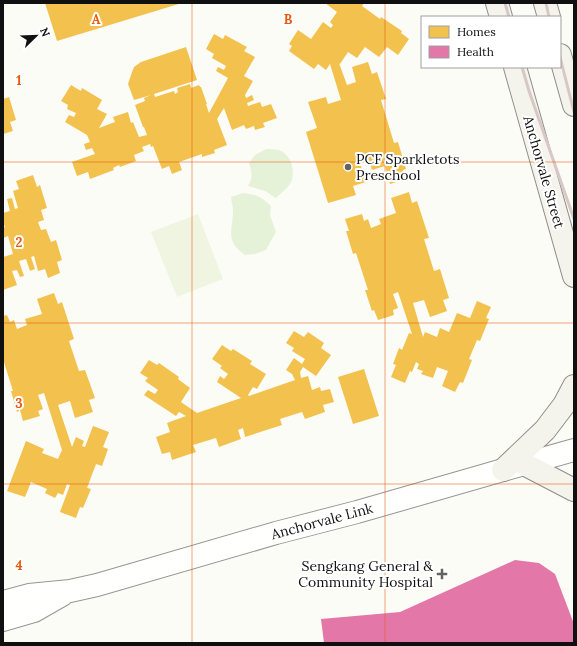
<svg xmlns="http://www.w3.org/2000/svg" width="577" height="646" font-family="Lora,serif">
  <style>
    .green { fill: #e6f2d8 }
    .pitch { fill: #eff5e1 }
    .homes { fill: #f2c14e }
    .health { fill: #e377a8 }
    .lines { fill: none; stroke-linecap: round; stroke-linejoin: round }
    .street-casing { stroke: #969694; stroke-width: 24 }
    .secondary-casing { stroke: #8d8d8b; stroke-width: 24 }
    .street { stroke: #fffffe; stroke-width: 22 }
    .secondary { stroke: #f5f4ec; stroke-width: 22 }
    .rail { stroke: #d8c7c7; stroke-width: 3 }
    .grid { fill: none; stroke: #e8590c; stroke-width: 1; stroke-opacity: 0.55 }
    .poi-dot { fill: #636361; stroke: #fff; stroke-width: 1.5 }
    .labels { text-anchor: middle; stroke-width: 4; stroke-linejoin: round; paint-order: stroke }
    .poi-label { font-size: 14px; fill: #101010; stroke: #fff; text-anchor: start }
    .street-label { font-size: 14px; fill: #101010; stroke: #fff }
    .grid-label { font-size: 13px; text-anchor: middle; font-weight: bold; fill: #e8590c; stroke: #fff; stroke-width: 4; stroke-linejoin: round; paint-order: stroke }
  </style>
  <rect width="100%" height="100%" fill="#fcfcf7"/>
  <path class="green" d="M266,149C270,149 275,149 279,150C291,154 296,171 291,182C288,188 281,193 276,198L265,191L248,186C253,177 252,173 249,163L255,155Z
    M243,193C257,195 261,196 271,206L270,215L276,232L266,250L255,254L245,255C224,240 233,231 233,210C233,206 231,201 231,197Z"/>
  <path class="pitch" d="M198,214L223,279L177,297L151,232Z"/>
  <path class="homes" d="M45,3H182L57,41Z
    M325,3H364L362,6L380,19L381,17L402,31L401,33L409,39L398,55L387,47L379,57L365,47L357,58L348,52L340,64L339,63L347,85L356,82L352,67L368,62L372,74L377,72L386,99L381,100L394,143L398,142L406,169L403,170L406,179L390,184L385,166L372,170L369,160L360,163L366,182L353,186L356,195L328,203L306,132L317,128L308,102L326,97L328,104L341,100L330,64L326,70L318,64L314,69L289,51L292,46L289,44L298,30L311,39L323,22L331,28L333,25L330,22L337,12Z
    M214,34L223,39L225,35L247,47L244,51L255,57L244,76L253,81L245,95L246,98L252,95L254,100L247,103L248,106L260,102L262,107L271,104L277,118L263,123L265,127L255,130L254,126L246,129L244,125L232,130L224,108L217,119L227,145L214,150L215,153L202,157V154L179,162L182,170L172,174L169,166L162,169L153,146L151,147L150,144L142,147L144,151L134,155L136,161L120,167L119,165L113,168L114,170L90,179L88,172L77,176L72,162L95,154L92,148L86,150L84,144L90,142L87,135L65,122L69,115L74,117L76,113L67,109L68,105L61,101L71,85L81,91L82,88L102,100L97,109L107,114L99,128L115,122L113,117L128,112L131,123L133,122L139,137L147,135L144,127H143L135,105L145,101L144,98L151,95L134,100L128,84L131,75L134,67L141,62L186,47L197,80L154,94L155,97L174,91L175,94L178,92L177,88L190,84L191,88L199,85L200,87H201L207,104H206L209,113L228,78L216,71L218,67L224,70L226,66L212,58L214,54L206,49Z
    M9,97L16,120L10,122L13,131L3,134V99Z
    M33,175L37,187L40,185L47,208L41,210L44,220L38,222L41,230L46,229L51,242L56,240L62,260L57,262L60,273L48,278L45,269L38,271L34,256L31,257L35,269L30,271L26,259L19,261L24,276L20,277L17,270L12,271L17,285L3,290V257L13,254L8,236L3,238V228L5,227L3,222V213L10,211L7,199L12,198L15,209L18,208L13,191L19,189L16,181Z
    M409,192L412,203L417,201L429,238L424,239L434,271L440,269L449,298L443,300L447,311L430,317L424,300L413,303L423,337L425,332L437,337L440,328L449,332L457,313L470,318L477,301L491,307L486,318L489,319L480,341L477,340L469,359L472,360L463,383L460,382L455,392L442,386L448,371L437,367L433,378L421,374L423,371L417,369L419,364L416,362L412,372L410,371L405,383L391,377L396,365L393,364L399,348L402,350L409,333L412,334L398,292L393,294L398,308L393,310L394,315L378,320L374,310L372,311L365,290H368L356,253L353,254L346,231H349L345,219L362,214L364,221L368,219L371,228L381,224L379,219L396,213L391,198Z
    M54,293L58,304L62,302L74,339L69,341L79,371L85,370L95,398L89,400L93,412L75,418L70,401L58,405L72,447L76,437L84,441L82,446L85,447L93,426L109,432L103,447L108,449L102,466L96,464L87,488L91,489L83,508L80,507L76,518L60,512L70,485L67,484L63,495L58,493L55,498L45,493L47,489L31,482L25,497L7,491L26,441L44,449L42,453L58,459L62,450L44,393L38,395L43,409L38,411L40,416L23,421L20,410L17,412L11,391H13L3,359V316L7,315L10,322L14,320L17,329L27,325L25,319L42,314L37,299Z
    M294,331L304,337L308,332L324,343L321,348L331,355L316,376L303,367L300,372L301,378L308,376L312,390L320,387L321,391L330,389L334,402L323,405L325,412L305,419L302,412L280,419L282,425L245,437L243,428L238,430L241,439L219,447L216,438L193,445L196,452L172,460L170,452L162,454L156,437L170,432L167,423L186,416L179,412L176,416L144,395L148,390L155,394L158,390L145,381L148,378L140,373L149,360L157,365L159,363L179,377L178,379L190,388L181,402L197,413L241,398L217,382L220,376L224,379L228,374L220,368L222,366L212,359L222,345L231,351L233,349L252,361L250,364L266,374L257,389L253,387L248,395L249,396L295,380L292,374L286,370L294,358L302,364L305,359L292,351L294,348L286,343Z
    M364,369L379,416L353,424L338,377Z"/>
  <path class="health" d="M515,560L539,563L555,574L574,624V643H324L321,619L400,612Z"/>
  <g class="lines">
    <g class="street-casing">
      <path id="street" d="M3,602L29,595L70,591L97,585L276,533L357,512L503,470L574,450
        M3,620L34,611L62,595"/>
    </g>
    <g class="secondary-casing">
      <path id="secondary" d="M497,3L501,17
        M545,3L549,17
        M560,55L574,105
        M515,67L574,276
        M524,464L574,490
        M503,470L545,430L564,405L574,386"/>
    </g>
    <use href="#street" class="street"/>
    <use href="#secondary" class="secondary"/>
    <path class="rail" d="M505,3L509,17
      M546,3L549,17
      M560,57L574,112
      M522,67L529,91L574,219"/>
  </g>
  <path class="grid" d="M192,3V643M385,3V643M3,162H574M3,323H574M3,484H574"/>
  <g class="poi-dot">
    <circle cx="348" cy="167" r="4"/>
    <path d="M440 568h4v4h4v4h-4v4h-4v-4h-4v-4h4z"/>
  </g>
  <g class="labels">
    <g class="poi-label">
      <text x="356" y="164">PCF Sparkletots<tspan x="356" dy="16">Preschool</tspan></text>
      <text x="433" y="571" text-anchor="end">Sengkang General &amp;<tspan x="433" dy="16">Community Hospital</tspan></text>
    </g>
    <g class="street-label">
      <text transform="translate(544 172) rotate(74)" y="5">Anchorvale Street</text>
      <text transform="translate(322 521) rotate(-15)" y="5">Anchorvale Link</text>
    </g>
  </g>
  <g class="grid-label">
    <text x="96" y="24">A</text>
    <text x="288" y="24">B</text>
    <text x="19" y="85">1</text>
    <text x="19" y="247">2</text>
    <text x="19" y="408">3</text>
    <text x="19" y="570">4</text>
  </g>
  <rect width="577" height="646" fill="none" stroke="#101010" stroke-width="8"/>
  <rect x="421" y="16" width="140" height="52" fill="#ffffff" stroke="#9f9f9f"/>
  <rect x="429" y="26" width="20" height="12" fill="#f2c14e" stroke="#9f9f9f"/>
  <text x="457" y="36" font-size="12" fill="#101010">Homes</text>
  <rect x="429" y="46" width="20" height="12" fill="#e377a8" stroke="#9f9f9f"/>
  <text x="457" y="56" font-size="12" fill="#101010">Health</text>
  <g transform="translate(36 36) rotate(67)" stroke="#ffffff" stroke-width="3" paint-order="stroke">
  <path d="M0-3L7 15L0 10L-7 15Z" fill="#101010"/>
  <text y="-6" font-size="11" font-weight="bold" text-anchor="middle" fill="#101010">N</text>
  </g>
</svg>
